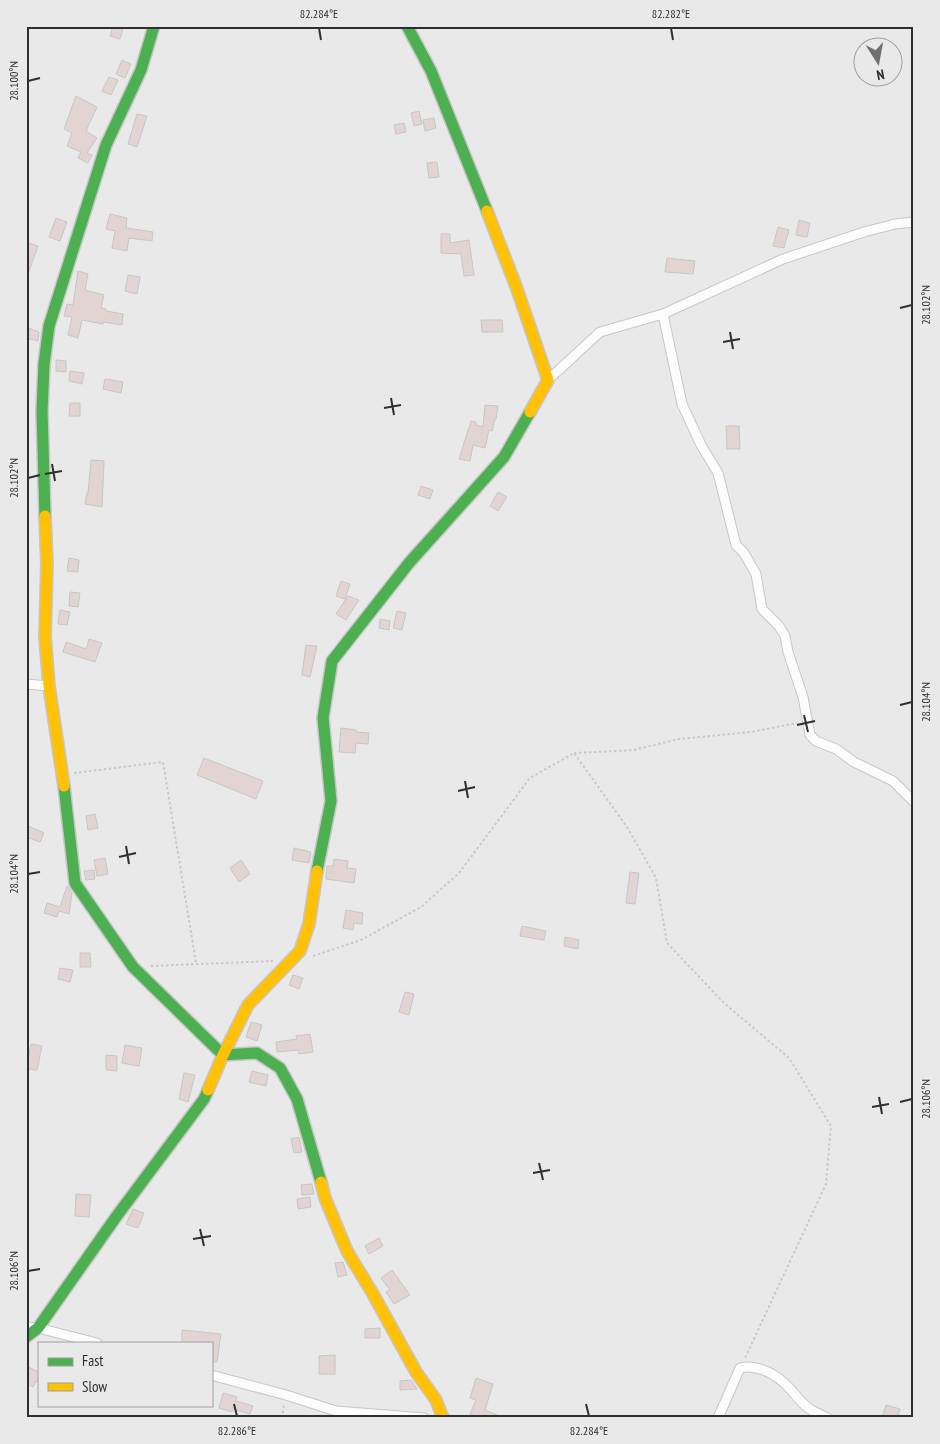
<svg xmlns="http://www.w3.org/2000/svg" width="940" height="1444" font-family="'PT Sans Narrow',sans-serif">
  <style>
    .building { fill: #e1d4d2; stroke: #c6c6c6 }
    .lines { fill: none; stroke-linecap: round; stroke-linejoin: round }
    .street-casing { stroke: #c6c6c6; stroke-width: 11 }
    .fast-casing { stroke: #c6c6c6; stroke-width: 14 }
    .slow-casing { stroke: #c6c6c6; stroke-width: 14 }
    .path { stroke: #c8c8c9; stroke-width: 2; stroke-dasharray: 2.5 2.5; stroke-linecap: butt }
    .street { stroke: #fcfcfc; stroke-width: 9 }
    .fast { stroke: #4caf50; stroke-width: 11 }
    .slow { stroke: #ffc107; stroke-width: 11 }
    .ticks { fill: none; stroke: #2e2f2f; stroke-width: 2 }
    .neatline { fill: none; stroke: #2e2f2f; stroke-width: 2 }
    .ticks-label { font-size: 12px; text-anchor: middle; fill: #2e2f2f }
  </style>
  <rect width="100%" height="100%" fill="#e9e9ea"/>
  <path class="building" d="M113,26L123,29L120,39L110,36Z
    M122,60L131,64L125,78L116,74Z
    M109,77L118,80L111,95L102,91Z
    M76,96L97,107L86,131L97,138L87,153L92,155L88,163L78,158L81,152L67,146L72,133L64,129Z
    M419,111L422,124L414,126L411,113Z
    M137,114L147,116L137,147L128,144Z
    M434,118L436,128L425,131L423,120Z
    M404,123L406,132L396,134L394,125Z
    M437,162L439,177L429,178L427,163Z
    M110,214L127,218L126,228L153,232L152,241L129,238L127,251L112,248L115,231L106,229Z
    M56,218L67,222L60,241L49,237Z
    M799,220L810,223L807,237L796,235Z
    M778,227L789,230L784,248L773,246Z
    M441,234H450V243L469,240L474,275L464,276L461,254L441,253Z
    M28,243L38,246L28,274H26V248Z
    M667,258L695,261L693,274L665,272Z
    M78,271L88,274L85,290L104,295L101,308L106,309V311L123,314L122,325L103,322V324L82,320L78,338L68,335L72,317L64,316L67,304L73,305Z
    M128,275L140,277L137,294L125,291Z
    M481,320H502L503,332H482Z
    M26,327L39,332L38,341L26,338Z
    M56,360L66,361V372L56,371Z
    M70,371L84,373L82,384L69,381Z
    M105,379L123,382L121,393L103,389Z
    M70,403H80V416H69Z
    M485,405L498,406L496,419H495L492,431L489,430L485,448L473,445L470,461L459,459L471,421L476,422V425L483,427Z
    M726,426H739L740,449H727Z
    M91,460L104,461L102,507L85,504L87,493H88Z
    M421,486L433,490L430,499L418,495Z
    M498,492L507,497L498,511L490,506Z
    M69,558L79,560L78,572L67,571Z
    M341,581L350,584L345,599L336,596Z
    M70,592L80,593L78,607L69,606Z
    M348,596L359,600L346,620L336,614Z
    M60,610L70,612L67,625L58,624Z
    M397,611L406,613L402,630L393,628Z
    M380,619L390,621L389,630L379,628Z
    M89,639L102,643L95,662L63,652L66,642L86,649Z
    M306,645L317,646L310,677L302,675Z
    M341,728L356,730V732L369,733L368,744L356,743L355,753L339,752Z
    M204,758L263,781L256,799L197,775Z
    M95,814L98,828L88,830L86,816Z
    M26,825L44,833L40,842L26,837Z
    M294,848L311,852L309,863L292,860Z
    M105,858L108,874L97,876L94,860Z
    M334,859L348,861L347,868L356,869L354,883L326,879L327,866H333Z
    M241,860L250,874L239,882L230,868Z
    M94,870L95,879L86,880L84,871Z
    M630,872L639,873L635,904L626,903Z
    M67,886L72,893L69,914L59,911L57,917L44,913L47,903L60,907Z
    M346,910L363,913L362,924L354,923L353,930L343,928Z
    M522,926L546,931L544,940L520,936Z
    M565,937L579,940L578,949L564,946Z
    M80,953H90L91,967H80Z
    M60,968L73,970L70,982L58,979Z
    M293,975L303,978L299,989L289,985Z
    M405,992L414,994L409,1015L399,1012Z
    M251,1022L262,1025L257,1041L246,1037Z
    M310,1034L313,1052L299,1054L298,1050L277,1052L276,1042L297,1039L296,1036Z
    M31,1044L42,1046L37,1070L26,1069Z
    M125,1045L142,1048L139,1066L122,1063Z
    M106,1055L117,1056V1071L106,1070Z
    M252,1071L268,1075L266,1086L249,1082Z
    M184,1073L195,1075L188,1102L179,1099Z
    M299,1137L302,1152L294,1153L291,1139Z
    M312,1184L314,1194L302,1195L301,1185Z
    M76,1194L91,1195L89,1217L75,1216Z
    M310,1197L311,1207L298,1209L297,1199Z
    M133,1209L144,1213L138,1228L126,1224Z
    M379,1238L383,1246L369,1254L365,1246Z
    M343,1262L347,1275L338,1277L335,1263Z
    M392,1270L410,1295L394,1304L386,1292L390,1290L381,1278Z
    M380,1328V1338H365V1329Z
    M182,1330L221,1334L217,1362H211V1343H182Z
    M335,1355V1374H319V1356Z
    M26,1366L39,1372V1383L36,1381L33,1387L26,1383Z
    M476,1378L493,1384L485,1410L504,1418H478L470,1414L476,1400L470,1398Z
    M411,1380L417,1389L400,1390V1381Z
    M223,1393L237,1397L236,1401L253,1406L250,1414L233,1409L232,1412L219,1408Z
    M886,1405L900,1409L897,1418H882Z"/>
  <g class="lines">
    <g class="street-casing">
      <path id="street" d="M663,314L682,404L701,445L718,473L736,545L744,553L756,574L762,609L779,626L785,636L788,652L803,697L810,735L816,741L836,749L854,762L893,781L914,802
        M548,380L600,332L663,314L783,259L864,232L895,224L914,222
        M26,684L49,686
        M26,1327L38,1328L97,1343
        M211,1375L286,1395L336,1411L424,1418
        M718,1418L740,1368C754,1364 772,1372 783,1382C792,1389 798,1400 807,1407C813,1412 821,1415 828,1418"/>
    </g>
    <g class="fast-casing">
      <path id="fast" d="M407,26L431,71L487,211
        M45,516L42,411L44,364L49,326L106,145L141,70L154,26
        M64,786L75,883L133,967L223,1055L257,1053L280,1068L297,1099L321,1182
        M317,871L331,801L323,718L332,661L409,563L504,457L530,412
        M26,1337L38,1328L116,1217L204,1099L208,1090"/>
    </g>
    <g class="slow-casing">
      <path id="slow" d="M487,211L517,289L548,380L530,412
        M45,516L47,564L45,636L49,686L64,786
        M208,1090L223,1055L248,1005L300,951L309,924L317,871
        M321,1182L325,1198L347,1251L373,1294L416,1372L436,1400L443,1418"/>
    </g>
    <path class="path" d="M574,753L634,750L679,739L751,732L797,723
      M74,773L163,762L196,963
      M313,956L361,940L421,907L459,873L530,778L574,753L627,827L656,878L667,943L724,1003L789,1058L831,1126L826,1184L745,1358
      M151,966L273,961
      M282,1418L284,1405"/>
    <use href="#street" class="street"/>
    <use href="#fast" class="fast"/>
    <use href="#slow" class="slow"/>
  </g>
  <path class="ticks" d="M319,28L321,40M671,28L673,40M28,81L40,78M900,308L912,305M730,332L733,349M723,342L740,339M391,398L394,415M384,408L401,405M52,464L55,481M45,474L62,471M28,478L40,475M900,705L912,702M804,715L808,732M797,725L815,721M465,781L468,798M458,791L475,787M126,846L129,864M119,857L136,853M28,874L40,872M879,1097L882,1114M900,1102L912,1099M872,1107L889,1104M539,1163L543,1180M533,1173L550,1170M200,1229L204,1246M193,1239L211,1236M28,1271L40,1269M234,1404L237,1416M586,1404L589,1416"/>
  <rect width="940" height="1444" fill="none" stroke="#e9e9ea" stroke-width="55"/>
  <rect x="38" y="1342" width="175" height="65" fill="#e9e9ea" stroke="#9e9f9f"/>
  <rect x="48" y="1358" width="25" height="8" fill="#4caf50" stroke="#9e9f9f"/>
  <text x="82" y="1366" font-size="15" fill="#2e2f2f">Fast</text>
  <rect x="48" y="1383" width="25" height="8" fill="#ffc107" stroke="#9e9f9f"/>
  <text x="82" y="1392" font-size="15" fill="#2e2f2f">Slow</text>
  <g transform="translate(878 62) rotate(169)"><circle r="24" fill="#e9e9ea" stroke="#9e9f9f"/>
  <path d="M0-4L9 19L0 12L-9 19Z" fill="#6f7070"/>
  <text y="-8" font-size="14" font-weight="bold" text-anchor="middle" fill="#2e2f2f">N</text>
  </g>
  <rect x="28" y="28" width="884" height="1388" class="neatline"/>
  <g class="ticks-label">
    <text x="319" y="18">82.284°E</text>
    <text x="671" y="18">82.282°E</text>
    <text transform="translate(14 81) rotate(-90)" y="4">28.100°N</text>
    <text transform="translate(926 305) rotate(-90)" y="4">28.102°N</text>
    <text transform="translate(14 478) rotate(-90)" y="4">28.102°N</text>
    <text transform="translate(926 702) rotate(-90)" y="4">28.104°N</text>
    <text transform="translate(14 874) rotate(-90)" y="4">28.104°N</text>
    <text transform="translate(926 1099) rotate(-90)" y="4">28.106°N</text>
    <text transform="translate(14 1271) rotate(-90)" y="4">28.106°N</text>
    <text x="237" y="1435">82.286°E</text>
    <text x="589" y="1435">82.284°E</text>
  </g>
</svg>
